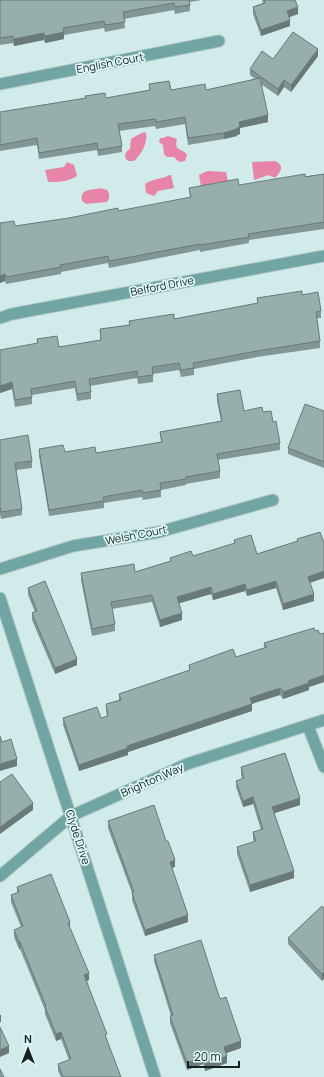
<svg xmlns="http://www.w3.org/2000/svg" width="324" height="1077" font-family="Manrope,sans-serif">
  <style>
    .water { fill: #e685a7 }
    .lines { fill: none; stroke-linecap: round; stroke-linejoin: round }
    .minor-casing { stroke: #b0c6c6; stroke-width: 13 }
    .minor { stroke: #70a5a3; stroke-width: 11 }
    .wall { fill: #819695 }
    .shaded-wall { fill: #697a79 }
    .building { fill: #96afad; stroke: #697a79 }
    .labels { text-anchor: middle; stroke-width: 3.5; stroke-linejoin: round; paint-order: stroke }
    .street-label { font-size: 11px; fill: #172020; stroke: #def8f7 }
  </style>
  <rect width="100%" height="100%" fill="#d1ebea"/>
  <path class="water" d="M144,132L146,133C148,143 141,155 134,161H128L126,159L125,156L126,152L130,149L131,139L134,137Z
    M168,136L177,139C174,153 181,146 187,155L185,161L179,162L174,157H167L164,154L163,145L159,142L160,138H163Z
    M275,161C285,166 281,171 275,178L269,175L254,180L252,162Z
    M67,162L74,165L77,176C67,182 58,182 48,182L45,170L64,167Z
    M208,171L226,172L228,181L222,186L218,182L202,186H201L199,175L203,173Z
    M169,175H171L174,188L158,191L154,196L146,193L145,184C153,178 165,179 169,175Z
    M100,188L107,190C110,194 110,197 107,202L86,204L82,201C80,187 92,191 100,188Z"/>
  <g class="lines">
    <g class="minor-casing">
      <path id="minor" d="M0,84L219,41
        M0,318L12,314L324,256
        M0,569L73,546L159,532L273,500
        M0,598L155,1077
        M308,726L324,767
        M0,876L71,816L187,764L324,720"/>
    </g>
    <use href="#minor" class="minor"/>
  </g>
  <path class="wall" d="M0,0H202L190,2V11L175,14L174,10L124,19L125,28L105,32L104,28L64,35V39L45,43L44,40L14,46L13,43L0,45Z
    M262,0H295L298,14L289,17L290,26L261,36L253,14V7L263,3Z
    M318,56L291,92L284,87L278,96L261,84L268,122L240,128V134L237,135V136L224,139L188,145L185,124L156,129L155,126L119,131L122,146V152L98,156L97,150L39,159L37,145L0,151V112L85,98V96L106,98L149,90V84L171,90H206L255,79L250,75V69L273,59Z
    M324,174V229L249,240V243L200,252V250L109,268L108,263L61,272V274L6,284L5,281L0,283V223L15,226L118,211L190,198L189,188L239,185Z
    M302,295L321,311V318H317L320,341V348L257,357L194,369V375L181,377L179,370L153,374V382L138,384L137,378L90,386L91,392V399L77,401L75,388L32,395V404L15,407L12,389L0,393L37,343V339L59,347L100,340V329L129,325V321L174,319L257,303V298Z
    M217,394L244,411L263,412L273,422L280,443V450L218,460L220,471V478L186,484V485L161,490V497L143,500L142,497L104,503V508L49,516L39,456V449L65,452L96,453L161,442L160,432L221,421L217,401Z
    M324,411V468L288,454V448Z
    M0,440L32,461V468L16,470L22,509V515L1,519L0,514Z
    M297,539L324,543V578L310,583L314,601L283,610L276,588L247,596L245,591L213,600L211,594L179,603L182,620L160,627L152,602L112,609L115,624V631L92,636L81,580V573L135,572L170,561V558L193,556L234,544V540L257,554L297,541Z
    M28,588L77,665L55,674L32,620V613L35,612L28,595Z
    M315,631L320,634L324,633V682L309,687V690L283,699L280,695L252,704V711L128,752V755L79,771L63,725V718H101L107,716L106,711V704L119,700V694L189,670V665L236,657L264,648V643Z
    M241,767L300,805L274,813L294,878L250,892L237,854V847L254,842L253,839V832L261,830L253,804L243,807L236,787V781L242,779L241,774Z
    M108,821L175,867L172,868L188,922L145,936L132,900V893L108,828Z
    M17,887L70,928L89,980L87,981L107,1040L121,1077H61L58,1071V1064L69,1060L61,1039L56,1041L45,1014V1010L20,949H19L14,937V930L21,927L11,902V895L17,893Z
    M322,906V981L288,944V938Z
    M154,955L220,999L241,1048L226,1053L227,1063L205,1071L203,1064L187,1070L170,1023V1016H171L154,961Z"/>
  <path class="shaded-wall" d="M298,7V14L287,18V11Z
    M290,20V26L261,36V30Z
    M64,32V39L45,43V36Z
    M44,33V40L14,46V39Z
    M318,49V56L291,92V85Z
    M284,80V87L278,96V89Z
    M268,115V122L240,128V134L237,135V136L224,139V133L239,122Z
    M5,274V281L0,283V276Z
    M12,382V389L0,393V386Z
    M324,571V578L308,583V577Z
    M276,581V588L247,596V590Z
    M245,584V591L213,600V594Z
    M211,587V594L177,604V597Z
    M314,594V601L283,610V604Z
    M182,613V620L160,627V620Z
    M77,659V665L55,674V668Z
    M324,675V682L309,687V690L283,699V692L308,681Z
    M280,688V695L250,704V698Z
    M252,704V711L128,752V755L79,771V765L127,746Z
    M17,759V766L0,771V764Z
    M253,797V804L243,807V801Z
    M300,798V805L272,814V807Z
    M33,803V810L0,834V827Z
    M175,860V867L170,868V862Z
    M294,871V878L250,892V885Z
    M188,915V922L145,936V930Z
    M70,922V929L68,923Z
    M19,942H20V949H19Z
    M324,972V979L322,981V974Z
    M89,973V980L84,982V975Z
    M0,1015H1V1022H0Z
    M61,1032V1039L56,1041V1034Z
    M241,1041V1048L224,1054V1047Z
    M9,1046V1053L0,1057V1050Z
    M227,1056V1063L205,1071V1064Z
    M203,1058V1064L187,1070V1063Z"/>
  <path class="building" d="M0,0H189L190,5L175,7L174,3L123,12L125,22L105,25L104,21L63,28L64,32L45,36L44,33L14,39L13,36L0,38Z
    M264,0H295L298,7L287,11L290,20L261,30L253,7L265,3Z
    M293,32L318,49L291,85L284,80L278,89L250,69L262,51L273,59Z
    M260,78L268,115L239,122L240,127L237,128V129L224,133L188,138L185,117L156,122L155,119L118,124L122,146L98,150L97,143L39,153L37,138L0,145V112L86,98L85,96L105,93L106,98L150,90L149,84L169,81L171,90L205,84L206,90Z
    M305,174V177L324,174V222L248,234L249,237L200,245V244L109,261L108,256L60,265L61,267L6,277L5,274L0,276V223L14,221L15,226L69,218L118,208V211L191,197L189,188L238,179L239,185Z
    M302,291V295L318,292L321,311L316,312L320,341L257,351L193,363L194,368L181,370L179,363L152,367L153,375L138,377L137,371L89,379L91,392L77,394L75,381L31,389L32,397L15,400L12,382L0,386V350L38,343L37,339L57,336L59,347L101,340L100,329L130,325L129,321L174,314V319L258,303L257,298Z
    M240,390L244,411L262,407L263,412L271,411L273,422L276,421L280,443L217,454L220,471L186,477V479L160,483L161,490L143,493L142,490L103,497L104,501L49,510L39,449L63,445L65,452L95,447L96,453L162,442L160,432L222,421L217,394Z
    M305,404L324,411V462L288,448Z
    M28,435L32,461L15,463L22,509L1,512L0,507V440Z
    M320,532L324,543V571L308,577L314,594L283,604L276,581L247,590L245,584L213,594L211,587L177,597L182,613L160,620L152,595L111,602L115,624L92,629L81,573L134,564L135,572L171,561L170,558L191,551L193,556L235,543L234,540L251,535L257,554L298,541L297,539Z
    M45,581L77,659L55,668L32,613L37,611L28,588Z
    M314,628L315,631L318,630L320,634L324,633V675L308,681L309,683L283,692L280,688L250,698L252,704L127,746L128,748L79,765L63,718L97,707L101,718L108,716L106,704L121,700L119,694L190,670L189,665L233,649L236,657L267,647L264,643Z
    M0,736L2,742L11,739L17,759L0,764Z
    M285,753L300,798L272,807L294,871L250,885L237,847L256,841L253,832L263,829L253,797L243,801L236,781L244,778L241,767Z
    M12,774L33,803L0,827V782Z
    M154,805L166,841H168L175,860L170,862L188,915L145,930L132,893L134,892L108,821Z
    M51,874L70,922L68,923L89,973L84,975L107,1034L105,1035L121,1077H63L58,1064L71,1059L61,1032L56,1034L45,1007L46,1006L20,942H19L14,930L23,926L11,895L19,892L17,887Z
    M322,906L324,908V972L322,974L288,938Z
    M201,940L220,999L226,997L241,1041L224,1047L227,1056L205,1064L203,1058L187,1063L170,1016L173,1015L154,955Z
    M0,1027L9,1046L0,1050Z
    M0,1069L4,1077H0Z"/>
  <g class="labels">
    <g class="street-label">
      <text transform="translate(110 63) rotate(-11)" y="4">English Court</text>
      <text transform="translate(162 286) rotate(-11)" y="4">Belford Drive</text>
      <text transform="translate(136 535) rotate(-11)" y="4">Welsh Court</text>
      <text transform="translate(152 780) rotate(-24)" y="4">Brighton Way</text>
      <text transform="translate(78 837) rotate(72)" y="4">Clyde Drive</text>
    </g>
  </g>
  <g transform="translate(28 1049)" stroke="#def8f7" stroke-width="3" paint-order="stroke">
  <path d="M0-3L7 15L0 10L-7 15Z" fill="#172020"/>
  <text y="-6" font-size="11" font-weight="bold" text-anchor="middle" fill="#172020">N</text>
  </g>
  <path d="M188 1061v6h51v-6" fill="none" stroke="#172020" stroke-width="2"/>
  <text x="194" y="1061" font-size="12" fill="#172020" stroke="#def8f7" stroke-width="3" paint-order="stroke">20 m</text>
</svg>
